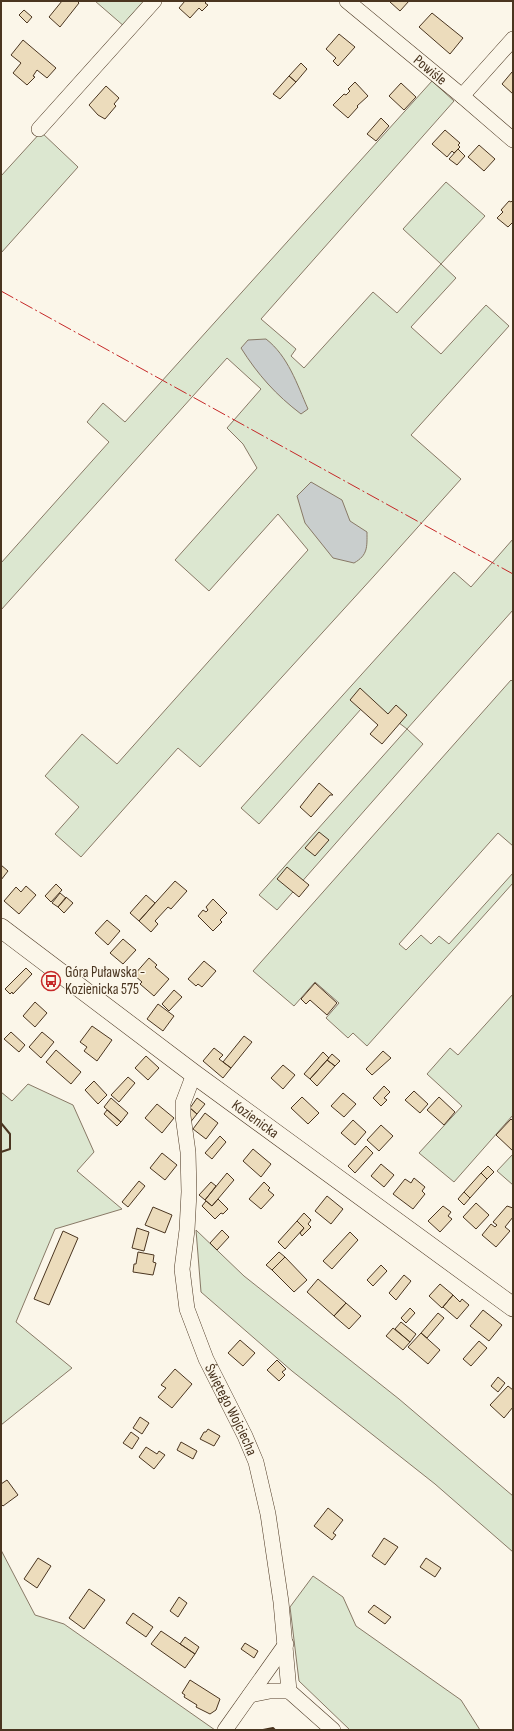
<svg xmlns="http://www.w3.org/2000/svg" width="514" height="1731" font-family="'Sofia Sans Condensed',sans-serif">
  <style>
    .green { fill: #dce7d0; stroke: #887966 }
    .water { fill: #c9cecd; stroke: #887966 }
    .building { fill: #ecdcbc; stroke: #4a3520 }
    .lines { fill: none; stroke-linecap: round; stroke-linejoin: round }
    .minor-casing { stroke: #4a3520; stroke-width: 16 }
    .major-casing { stroke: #4a3520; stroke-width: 20 }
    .minor { stroke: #fbf6e9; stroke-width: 15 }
    .major { stroke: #fbf6e9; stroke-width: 19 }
    .wall { stroke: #4a3520; stroke-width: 2 }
    .power { stroke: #c62828; stroke-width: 1; stroke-dasharray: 14 3 2 3; stroke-linecap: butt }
    .labels { text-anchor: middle; stroke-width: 3; stroke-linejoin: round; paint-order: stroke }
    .street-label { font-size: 15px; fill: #4a3520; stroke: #fbf6e9 }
    .poi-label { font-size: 15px; fill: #4a3520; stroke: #fbf6e9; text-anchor: start }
  </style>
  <rect width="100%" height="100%" fill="#fbf6e9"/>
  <path class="green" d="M95,1H147L125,27Z
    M432,81L454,101L261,319L296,349L291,356L304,368L373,292L397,313L441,264L403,229L446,182L485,216L441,264L456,278L411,327L441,354L486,305L509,326L411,435L461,479L374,576L200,767L178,748L81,857L55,834L79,807L45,776L82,734L117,764L308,550L278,514L209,591L175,560L257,468L243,444L227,428L261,389L227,358L1,610V563L109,442L87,422L103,403L125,422Z
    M41,132L78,167L1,253V176Z
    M513,539V610L407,729L423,744L277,910L259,895L407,729L369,700L259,824L241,808L454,572L471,587Z
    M511,680L513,682V846L498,833L399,944L406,950L421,935L431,944L439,936L449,944L513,873V883L367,1046L353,1033L348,1038L326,1018L339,1003L315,982L294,1006L253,971Z
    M513,994V1115L454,1182L419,1153L462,1106L427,1074L450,1048L458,1055Z
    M28,1084L73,1105L94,1152L77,1171L122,1209L55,1229L16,1322L72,1368L1,1425V1092L12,1101Z
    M513,1154V1185L497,1171Z
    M196,1230L244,1276L399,1399L513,1496V1552L435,1484L292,1371L201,1292Z
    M1,1550L35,1615L64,1624L215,1730H1Z
    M313,1576L343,1597L356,1626L461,1700L480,1730H350L299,1681L290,1607Z"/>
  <path class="water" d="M266,339C288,356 297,384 308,409L301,414C276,395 258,375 241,348L248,340Z
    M311,482L342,500L350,521L367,532C367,547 368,555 354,563L333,558L305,523L297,496Z"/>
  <path class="building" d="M62,1H77L79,3L60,27L49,17Z
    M185,1H207L205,3L208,5L202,11L199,8L190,18L179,8Z
    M391,1H409L400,11L390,2Z
    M24,10L32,17L27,23L19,15Z
    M432,13L463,38L450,54L419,27Z
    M339,34L355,47L338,66L333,61L336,58L326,49Z
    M23,40L56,68L47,78L37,70L33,76L35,77L27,85L13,73L21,63L11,55Z
    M301,63L307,69L296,82L289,76Z
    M512,72L513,73V94L502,84Z
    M289,76L296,82L280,99L273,94Z
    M355,82L368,96L357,106L358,107L348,118L333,105L344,94L346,95L350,91L348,89Z
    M401,83L416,97L404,110L389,96Z
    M106,86L119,98L114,104L116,106L105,119L98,115L89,105Z
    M381,118L389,126L376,141L367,134Z
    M445,130L460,143L458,145L460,147L454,153L452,151L447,157L432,144Z
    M479,145L495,159L484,171L468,157Z
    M458,149L465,156L457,165L449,159Z
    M513,200V222L508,227L497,218L503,212L501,210L509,201L511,202Z
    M360,688L388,714L396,705L407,715L382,744L370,734L378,725L350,700Z
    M319,783L333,795H330L311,817L300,807Z
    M319,832L329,840L315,856L305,848Z
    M1,865L8,871L1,880Z
    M287,867L309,885L299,897L277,879Z
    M175,881L187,891L171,909L168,907L155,921L158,924L151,932L139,921Z
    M56,884L62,890L51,902L45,896Z
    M26,886L36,895L19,914L4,901L16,887L21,892Z
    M60,893L66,898L58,907L52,903Z
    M146,895L155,903L139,921L130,913Z
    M66,897L73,903L64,913L58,907Z
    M213,899L227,913L220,920L222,922L213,931L198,916L203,910L206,912L208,910L206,907Z
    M107,920L120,931L108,945L95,933Z
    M123,939L136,950L123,964L110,953Z
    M149,958L157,965L155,967L169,979L154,996L140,984L142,982L134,975Z
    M204,961L216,971L202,987L198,984L196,986L188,979Z
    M26,968L32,974L13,994L12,992L10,994L5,989Z
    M315,983L337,1003L327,1015L310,1000L306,1004L301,999Z
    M174,990L182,997L169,1011L162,1004Z
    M35,1002L47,1013L35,1027L23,1016Z
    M158,1004L174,1016L163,1031L147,1019Z
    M92,1026L112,1040L97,1061L84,1051L87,1047L80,1042Z
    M11,1032L25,1045L19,1052L4,1039Z
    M42,1032L54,1042L41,1058L29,1047Z
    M244,1036L252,1042L231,1068L223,1062Z
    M214,1048L223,1055L219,1059L231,1068L223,1078L203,1061Z
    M56,1050L81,1072L71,1084L46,1062Z
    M383,1051L391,1058L372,1075L366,1069Z
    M323,1052L329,1058L310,1079L304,1074Z
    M332,1054L340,1061L335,1066L327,1060Z
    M146,1056L159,1068L148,1080L135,1068Z
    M327,1060L335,1066L317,1086L310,1079Z
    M283,1065L295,1075L283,1089L271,1078Z
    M128,1077L135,1083L119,1102L111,1095Z
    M94,1081L107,1095L98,1104L85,1090Z
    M384,1086L390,1092L384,1098L387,1100L381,1106L373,1098Z
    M414,1091L428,1104L420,1113L405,1100Z
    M343,1093L356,1104L344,1117L331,1106Z
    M302,1097L319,1113L308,1124L291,1108Z
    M439,1097L455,1112L444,1125L427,1110Z
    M111,1098L128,1113L121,1122L104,1107Z
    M197,1098L205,1104L197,1114L190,1108Z
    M157,1104L174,1118L162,1133L145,1118Z
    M190,1108L197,1114L189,1124Z
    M107,1110L121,1122L117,1126L104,1114Z
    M205,1113L218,1123L206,1139L193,1129Z
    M511,1119L513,1121V1151L496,1135Z
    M353,1120L366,1132L355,1145L341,1133Z
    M381,1125L393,1136L379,1151L367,1140Z
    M220,1136L226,1142L212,1159L205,1153Z
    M366,1146L373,1153L355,1173L348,1166Z
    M253,1149L271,1164L261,1177L243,1161Z
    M162,1153L177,1165L165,1180L150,1168Z
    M381,1164L394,1175L384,1187L371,1176Z
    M488,1166L494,1172L487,1179L481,1173Z
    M227,1173L234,1180L212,1206L205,1200Z
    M481,1173L487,1179L470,1198L464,1192Z
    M414,1178L425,1187L422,1191L425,1194L413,1209L393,1194L405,1179L411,1183Z
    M139,1181L145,1186L128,1207L122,1202Z
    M211,1182L216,1186L205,1200L199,1195Z
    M264,1182L270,1188L268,1190L274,1195L261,1209L249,1199Z
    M464,1192L470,1198L464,1205L458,1199Z
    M327,1196L343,1209L331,1224L315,1211Z
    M218,1199L228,1209L223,1214L221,1213L215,1219L202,1206L206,1201L212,1206Z
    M476,1203L489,1215L476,1229L463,1217Z
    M443,1206L451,1212L448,1216L452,1219L440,1232L428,1221Z
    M507,1206L513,1208V1217L505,1227L510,1231L496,1247L482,1235L491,1224L495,1227L497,1225L493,1222Z
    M153,1207L172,1215L165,1233L145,1225Z
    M304,1213L311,1220L308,1224L311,1227L302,1236L300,1233L304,1228L297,1221Z
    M297,1221L304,1228L285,1249L278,1242Z
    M137,1228L149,1232L144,1251L132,1248Z
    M222,1230L229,1237L217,1250L210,1243Z
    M63,1231L78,1238L49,1305L34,1299Z
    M350,1232L358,1240L332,1269L323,1261Z
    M138,1252L154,1255L153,1262L156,1263L153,1275L133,1272L134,1264H136Z
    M279,1252L285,1257L272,1270L266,1265Z
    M285,1257L307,1280L294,1292L272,1270Z
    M381,1265L387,1271L373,1286L367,1280Z
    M404,1275L411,1281L396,1300L389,1293Z
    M318,1279L346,1303L334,1316L307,1292Z
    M440,1284L453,1295L442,1308L429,1296Z
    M453,1295L460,1302L462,1299L469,1305L457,1319L443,1307Z
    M346,1303L361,1316L349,1329L334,1316Z
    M410,1308L415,1313L406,1323L401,1318Z
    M483,1310L502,1325L489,1341L470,1326Z
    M438,1313L444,1318L427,1338L421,1333Z
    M401,1322L416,1334L410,1342L395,1329Z
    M393,1328L410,1342L403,1350L386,1336Z
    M421,1333L440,1350L428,1364L408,1347Z
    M240,1340L255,1353L243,1366L228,1353Z
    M479,1341L487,1348L471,1366L463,1359Z
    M277,1360L286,1369L282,1372L285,1375L279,1381L267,1370Z
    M175,1369L192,1384L172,1408L158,1397L166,1388L161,1385Z
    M498,1377L505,1383L498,1392L491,1386Z
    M508,1386L513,1390V1407L504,1418L490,1405Z
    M140,1417L149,1423L142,1434L133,1428Z
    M208,1429L220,1436L214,1446L200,1439L204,1432H206Z
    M131,1432L139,1438L132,1449L123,1443Z
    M181,1442L197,1451L193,1459L177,1450Z
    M146,1447L157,1454L159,1451L165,1455L154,1469L139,1457Z
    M7,1480L18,1495L3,1506L1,1504V1484Z
    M328,1508L343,1520L333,1533L336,1535L332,1540L314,1526Z
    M384,1538L398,1547L385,1565L372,1556Z
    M38,1558L51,1566L37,1588L24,1579Z
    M426,1558L441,1568L435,1577L420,1567Z
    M89,1589L105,1600L84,1629L69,1618Z
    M179,1597L187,1603L178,1617L170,1611Z
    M374,1605L391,1617L385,1624L368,1612Z
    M133,1613L153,1627L146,1637L126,1623Z
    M161,1631L195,1654L185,1668L151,1644Z
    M185,1637L199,1647L195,1654L180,1644Z
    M245,1643L258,1651L254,1658L241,1649Z
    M190,1680L220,1699L216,1710L210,1714L196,1707L197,1705L184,1697L185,1695L182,1693Z"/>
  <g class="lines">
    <g class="minor-casing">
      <g id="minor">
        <path id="s1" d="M347,1L462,96L513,140"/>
        <path d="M462,96L513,39"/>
        <path d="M39,129L154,1"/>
        <path id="s2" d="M194,1074L183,1103V1116L188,1152L189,1192L187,1230L182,1269L187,1309L206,1359L245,1436L256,1462L268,1514L281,1602L289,1691L333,1730"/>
        <path d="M250,1695L270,1691H289"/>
        <path d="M225,1730L286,1644"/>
      </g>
    </g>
    <g class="major-casing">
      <g id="major">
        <path id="s3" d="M1,928L194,1074L513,1307"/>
      </g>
    </g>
    <use href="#minor" class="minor"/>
    <use href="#major" class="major"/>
    <path class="wall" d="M1,1123L10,1134V1149L1,1152
      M263,1730L273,1728L275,1730"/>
    <path class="power" d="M1,291L513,574"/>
  </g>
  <defs>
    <g id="bus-ring" transform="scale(1)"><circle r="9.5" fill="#fbf6e9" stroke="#c62828" stroke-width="1.5"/><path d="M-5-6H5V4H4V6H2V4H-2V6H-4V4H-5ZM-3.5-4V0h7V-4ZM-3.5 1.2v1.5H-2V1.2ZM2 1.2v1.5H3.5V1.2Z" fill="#c62828"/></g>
  </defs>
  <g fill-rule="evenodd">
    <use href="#bus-ring" x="51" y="981"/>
  </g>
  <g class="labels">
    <g class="street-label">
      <text dy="5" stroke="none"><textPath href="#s1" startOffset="108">Powiśle</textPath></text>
      <text dy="5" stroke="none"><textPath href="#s3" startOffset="318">Kozienicka</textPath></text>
      <text dy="5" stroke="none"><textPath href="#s2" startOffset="348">Świętego Wojciecha</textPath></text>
    </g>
    <g class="poi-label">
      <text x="65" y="977">Góra Puławska -<tspan x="65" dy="17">Kozienicka 575</tspan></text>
    </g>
  </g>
  <rect width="514" height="1731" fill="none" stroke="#4a3520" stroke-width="4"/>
</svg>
